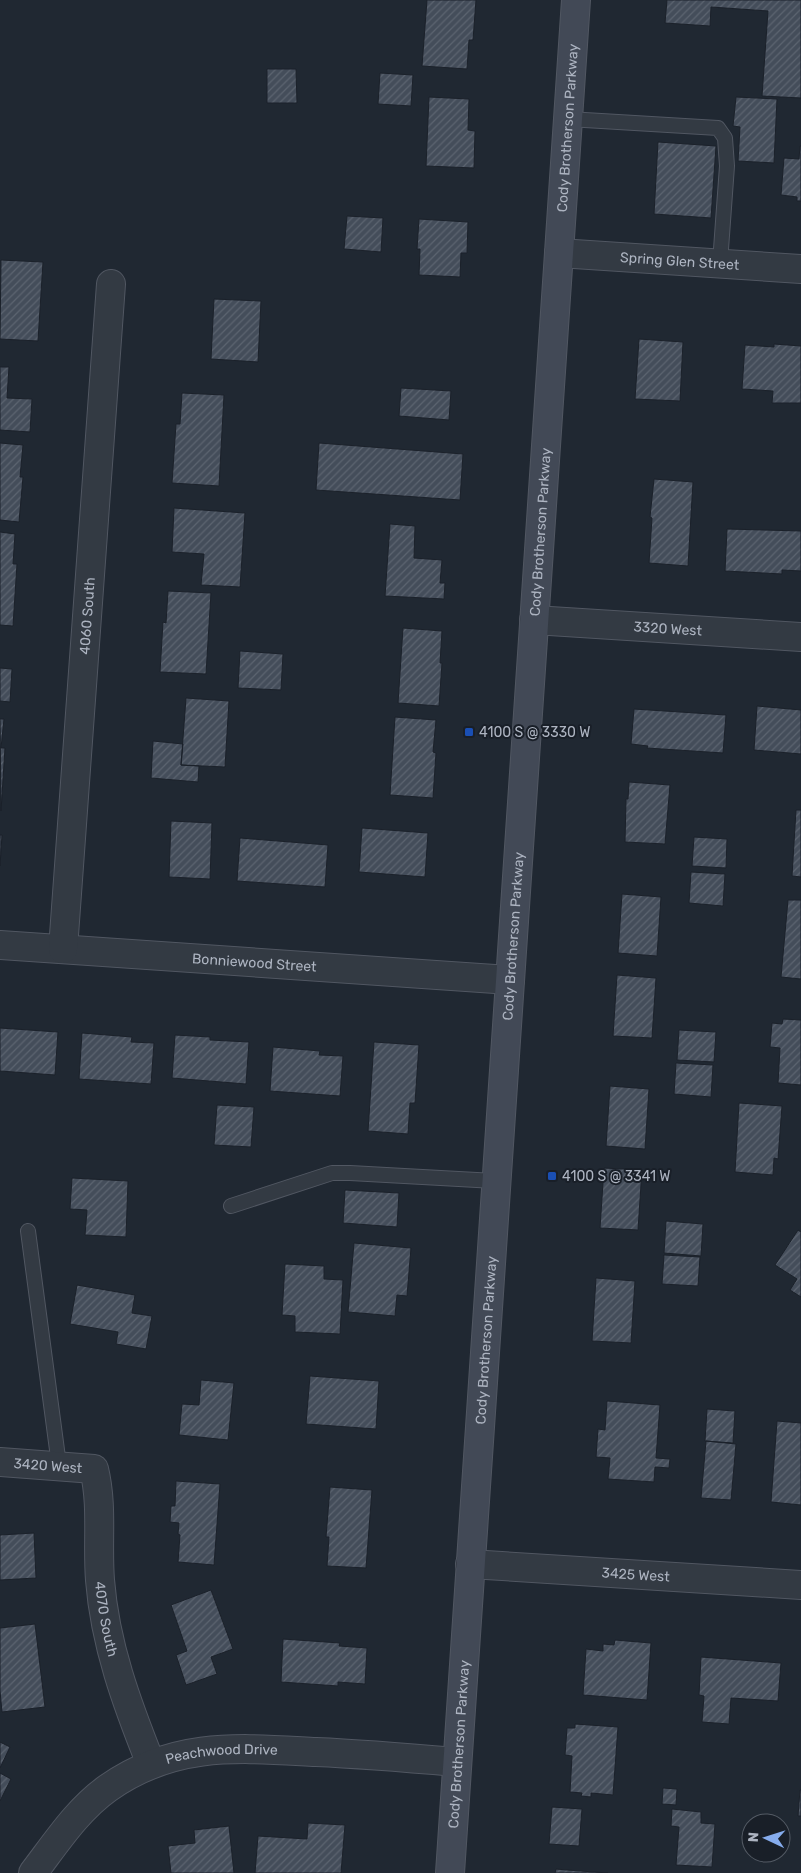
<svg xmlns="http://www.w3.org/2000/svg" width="801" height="1873" font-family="Rubik,sans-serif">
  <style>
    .building { fill: url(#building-hatch); stroke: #1b212a }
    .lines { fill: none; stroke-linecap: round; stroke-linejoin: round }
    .service-casing { stroke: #515762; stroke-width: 16 }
    .minor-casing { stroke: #515762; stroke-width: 30 }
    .secondary-casing { stroke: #515762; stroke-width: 30 }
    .service { stroke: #333a43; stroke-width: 14 }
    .minor { stroke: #333a43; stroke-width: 28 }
    .secondary { stroke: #424956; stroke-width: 28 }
    .transit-dot { fill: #1a4fb4; stroke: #191f28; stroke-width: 2 }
    .labels { text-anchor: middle; stroke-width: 4; stroke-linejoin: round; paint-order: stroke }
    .street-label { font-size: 14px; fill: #adb4c1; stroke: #191f28 }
    .poi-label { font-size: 14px; fill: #adb4c1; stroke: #191f28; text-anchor: start }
  </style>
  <defs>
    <pattern id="building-hatch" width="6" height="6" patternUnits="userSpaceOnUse" patternTransform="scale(1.25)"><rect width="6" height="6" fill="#444d5a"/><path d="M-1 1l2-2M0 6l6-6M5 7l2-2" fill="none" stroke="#5c6470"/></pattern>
  </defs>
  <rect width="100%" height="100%" fill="#202832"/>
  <path class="building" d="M427,0H476L473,40H469L467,69L422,66Z
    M667,0H801V98L762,96L768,11L711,7L710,26L665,23Z
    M267,69H296L297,103H267Z
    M380,73L413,75L411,106L378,104Z
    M429,97L469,99L468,130L475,131L474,168L426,166Z
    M736,97L777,99L774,163L738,161L740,127L733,126Z
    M658,142L716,146L711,218L654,214Z
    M800,146H801V201H797V197L781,195L784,158L799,159Z
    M347,216L383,218L381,252L344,249Z
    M419,219L468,222L467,253H461L460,277L419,275L420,249H417Z
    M1,260L43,262L38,341L0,339Z
    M214,299L261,301L258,362L211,359Z
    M639,339L683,342L680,401L635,399Z
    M774,344L801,346V403H772L773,391L742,389L745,345L774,347Z
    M0,367H9L7,398L32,399L30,432L0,430Z
    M401,388L451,391L449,420L399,416Z
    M182,393L224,395L219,486L172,483L176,424H180Z
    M0,443L23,445L20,477H23L19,522L0,520Z
    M319,443L463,454L460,500L316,490Z
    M654,479L693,482L688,566L649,563L652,518L650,517Z
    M174,508L245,513L240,587L201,585L204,554L172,552Z
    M390,524L415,526L414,558L442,560L440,583H445L444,599L385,596Z
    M727,529L801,531V571L782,570V574L725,571Z
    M0,532L15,534L13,564H17L13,626L0,625Z
    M168,591L211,593L206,674L160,672L163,622L166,623Z
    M403,628L442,631L440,663H442L439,706L398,703Z
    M240,651L283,654L281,690L238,688Z
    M0,668L12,669L10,702L0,701Z
    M186,698L229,701L225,767L181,765Z
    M757,706L801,710V754L754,750Z
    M634,709L726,715L723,753L647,748L648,746L631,744Z
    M395,717L436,720L433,752L436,753L433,798L390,795Z
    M0,719H4L1,748H5L1,811Z
    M153,741L183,744L181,765L199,766L198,782L151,778Z
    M629,782L670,785L665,844L625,842L626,799H628Z
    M796,810H801V877L792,876Z
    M171,821L212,823L210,879L169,877Z
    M362,828L428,833L425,877L359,872Z
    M0,835H2L0,866Z
    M694,837L727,839L726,868L692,866Z
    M240,838L328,845L325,887L237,881Z
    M691,872L725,874L723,906L689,903Z
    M622,894L661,897L657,956L618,953Z
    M788,900H801V979L781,977Z
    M617,975L656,978L652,1038L613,1036Z
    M783,1019L801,1020V1085L778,1083L780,1048L770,1047L772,1023L782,1024Z
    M0,1028L58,1032L55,1075L0,1071Z
    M679,1030L716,1032L714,1062L677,1060Z
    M82,1033L132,1037L131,1042L154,1043L151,1084L79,1079Z
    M175,1035L210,1037V1040L249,1042L246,1084L172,1078Z
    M374,1042L419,1045L415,1103H410L408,1134L368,1131Z
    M273,1047L320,1051L319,1055L343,1056L340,1096L270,1091Z
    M676,1063L713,1065L711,1097L674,1094Z
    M610,1086L649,1089L645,1149L606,1146Z
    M739,1103L782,1106L778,1159L774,1158L773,1175L735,1172Z
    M217,1105L254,1107L251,1147L214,1145Z
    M604,1168L642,1170L638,1230L600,1228Z
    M72,1178L128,1181L126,1237L85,1235L87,1210L70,1209Z
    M345,1190L399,1193L397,1227L343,1223Z
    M666,1221L703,1224L701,1256L664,1253Z
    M798,1230L801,1232V1297L790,1290L797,1279L775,1265Z
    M354,1243L411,1248L407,1296L397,1295L395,1316L348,1312Z
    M664,1255L700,1257L698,1286L662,1284Z
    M285,1264L324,1266V1279L343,1280L340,1334L295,1332V1316L282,1315Z
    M596,1278L635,1281L631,1343L592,1341Z
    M77,1285L135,1295L132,1313L152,1316L146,1349L116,1344L118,1332L70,1324Z
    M310,1376L379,1381L376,1429L306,1424Z
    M201,1380L234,1383L228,1440L179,1435L182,1404L199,1405Z
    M607,1401L660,1405L656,1458L670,1459L669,1468L655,1467L654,1482L608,1479L610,1458L596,1457L598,1429L605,1430Z
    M707,1409L735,1411L733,1443L705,1441Z
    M777,1421L801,1423V1505L771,1502Z
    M706,1441L736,1444L731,1500L701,1498Z
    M176,1481L220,1484L214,1565L178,1562L180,1535L178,1534L179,1523L170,1522L171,1506H175Z
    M330,1487L372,1490L366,1568L327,1566L329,1537H326Z
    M34,1533L36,1578L0,1580V1535Z
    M211,1590L233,1649L211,1657L217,1674L186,1685L176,1655L187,1651L171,1605Z
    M35,1624L45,1707L2,1712L0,1691V1628Z
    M283,1639L340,1643L339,1646L367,1648L365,1684L338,1682V1686L281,1682Z
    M615,1640L651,1643L647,1700L583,1695L586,1649L603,1651V1644L614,1645Z
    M701,1657L781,1663L778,1701L731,1698L729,1724L702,1722L704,1696L699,1695Z
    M575,1724L618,1727L613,1795L591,1793V1797L581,1796L582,1793L570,1792L572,1756L565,1755L567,1728H575Z
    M0,1742L10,1747L0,1768Z
    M0,1773L11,1779L0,1801Z
    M663,1788L677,1789L676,1805L662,1804Z
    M800,1790H801V1816H798Z
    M552,1807L582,1809L579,1846L549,1844Z
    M672,1809L701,1812V1823L715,1824L712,1867L676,1865L679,1827L671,1826Z
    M308,1823L345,1825L341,1873H255L258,1836L307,1839Z
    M229,1826L234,1873H171L168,1846L195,1843L194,1830Z
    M556,1869L567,1870L608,1873H555Z"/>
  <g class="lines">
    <g class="service-casing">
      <path id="service" d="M568,119L718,128L725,138L727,166L720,263
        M231,1206L332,1173H350L495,1181
        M28,1231L59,1465"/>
    </g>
    <g class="minor-casing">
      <g id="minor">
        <path id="s1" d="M559,253L801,269"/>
        <path id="s2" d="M534,620L801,637"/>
        <path id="s3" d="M0,945L510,980"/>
        <path id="s4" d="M63,949L111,284"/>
        <path id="s5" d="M0,1462L94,1469C103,1506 97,1542 100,1580C105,1645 127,1704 151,1764"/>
        <path id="s6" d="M470,1564L801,1585"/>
        <path id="s7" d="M33,1873C56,1843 77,1810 108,1788C175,1741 239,1748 316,1752C363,1754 410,1758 456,1762"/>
      </g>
    </g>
    <g class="secondary-casing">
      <g id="secondary">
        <path id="s8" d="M450,1873L576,0"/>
      </g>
    </g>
    <use href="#service" class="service"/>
    <use href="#minor" class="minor"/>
    <use href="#secondary" class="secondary"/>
  </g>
  <g class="transit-dot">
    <rect x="464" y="727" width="10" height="10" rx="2.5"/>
    <rect x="547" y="1171" width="10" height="10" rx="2.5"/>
  </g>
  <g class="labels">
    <g class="street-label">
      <text dy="5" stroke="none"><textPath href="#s8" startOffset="1749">Cody Brotherson Parkway</textPath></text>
      <text dy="5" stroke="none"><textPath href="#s1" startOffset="121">Spring Glen Street</textPath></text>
      <text dy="5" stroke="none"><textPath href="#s8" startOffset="1344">Cody Brotherson Parkway</textPath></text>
      <text dy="5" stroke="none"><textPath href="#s4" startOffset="334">4060 South</textPath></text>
      <text dy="5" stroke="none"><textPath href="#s2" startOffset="134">3320 West</textPath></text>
      <text dy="5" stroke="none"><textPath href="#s8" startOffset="939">Cody Brotherson Parkway</textPath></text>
      <text dy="5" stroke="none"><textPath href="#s3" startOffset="255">Bonniewood Street</textPath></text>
      <text dy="5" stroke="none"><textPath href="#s8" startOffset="534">Cody Brotherson Parkway</textPath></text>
      <text dy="5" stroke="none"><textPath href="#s5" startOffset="48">3420 West</textPath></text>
      <text dy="5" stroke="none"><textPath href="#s6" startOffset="166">3425 West</textPath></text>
      <text dy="5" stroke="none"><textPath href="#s5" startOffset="245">4070 South</textPath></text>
      <text dy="5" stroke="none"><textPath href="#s8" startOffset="129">Cody Brotherson Parkway</textPath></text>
      <text dy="5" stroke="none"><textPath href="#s7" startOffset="235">Peachwood Drive</textPath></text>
    </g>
    <g class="poi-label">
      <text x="479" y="737">4100 S @ 3330 W</text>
      <text x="562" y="1181">4100 S @ 3341 W</text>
    </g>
  </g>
  <g transform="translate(766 1838) rotate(274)"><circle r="24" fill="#191f28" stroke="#545b65"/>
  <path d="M0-4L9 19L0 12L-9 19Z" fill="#86aced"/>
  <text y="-8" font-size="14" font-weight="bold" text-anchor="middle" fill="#adb4c1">N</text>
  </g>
</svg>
